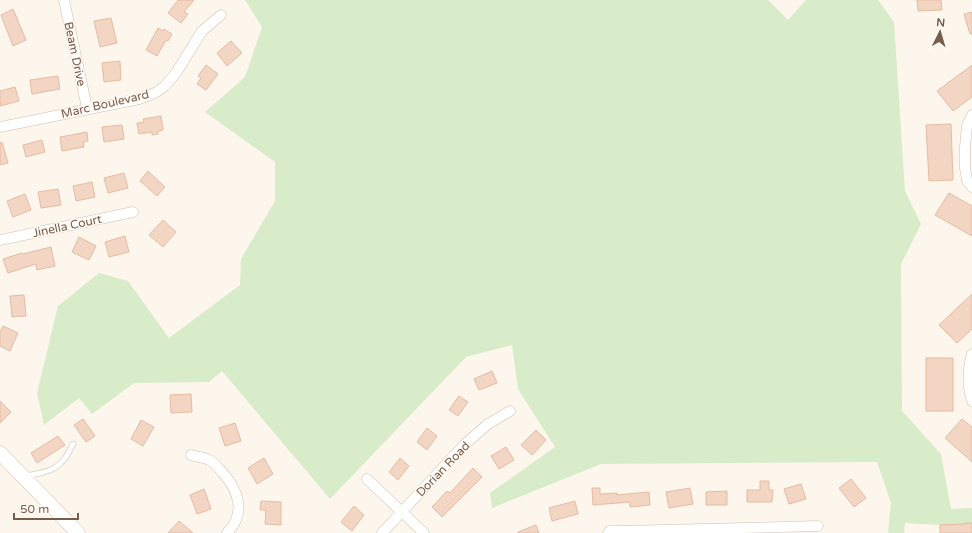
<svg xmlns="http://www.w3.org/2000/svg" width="972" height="533" font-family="'Varela Round',sans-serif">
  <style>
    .green { fill: #d8ecc9 }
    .building { fill: #f3d5c3; stroke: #e6bba3 }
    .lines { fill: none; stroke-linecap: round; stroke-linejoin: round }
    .lane-casing { stroke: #d1beb0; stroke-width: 6 }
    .street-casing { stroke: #d1beb0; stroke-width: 11 }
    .secondary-casing { stroke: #d6c0b0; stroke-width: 15 }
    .lane { stroke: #fff; stroke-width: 5 }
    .street { stroke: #fff; stroke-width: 10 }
    .secondary { stroke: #fff; stroke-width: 14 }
    .labels { text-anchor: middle; stroke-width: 3; stroke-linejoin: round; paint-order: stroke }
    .street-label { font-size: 12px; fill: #7a5c4d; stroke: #fffaf3 }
  </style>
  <rect width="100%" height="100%" fill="#fdf6ec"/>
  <path class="green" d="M245,0H768L788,20L806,0H878L894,22L905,191L921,224L901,264L902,411L941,454L951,509L972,508V527L905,523L904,533H888L891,503L877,462L601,464L492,508L490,493L555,447L518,389L512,345L466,357L330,499L222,371L209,382L134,383L92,414L79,398L44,425L37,393L58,306L99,273L128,281L169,338L240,285L241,259L275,201V162L205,112L245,77L262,27Z"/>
  <path class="building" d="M178,0H194L184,12L188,14L181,23L168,13Z
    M917,0H941L942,10L918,11Z
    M13,9L26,40L13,46L1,15Z
    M972,12V34H970L964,14Z
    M111,18L117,43L100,47L94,21Z
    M158,28L163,31L164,29L172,34L168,41L166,40L157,56L146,50Z
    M231,41L242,53L227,66L217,53Z
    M120,61L121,80L104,82L102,63Z
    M206,65L218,74L206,90L197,84L201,78L198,76Z
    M972,65V97L953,111L937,91Z
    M58,76L60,89L32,94L30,80Z
    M15,87L19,101L0,106V91Z
    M161,116L163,130L158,131V134L152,135V132L139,134L137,123L144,122L143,119Z
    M951,124L953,180L929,181L926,125Z
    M122,125L124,139L104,142L102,127Z
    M87,132L88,141L83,142L84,147L62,151L60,137Z
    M42,140L45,152L26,157L23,145Z
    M2,142L8,163L0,165V143Z
    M148,171L165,187L157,196L140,181Z
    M124,173L128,188L108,193L104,178Z
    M92,182L95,197L76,201L73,186Z
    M58,189L61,205L41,208L38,192Z
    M949,193L972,206V236L935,215Z
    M25,194L31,210L13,217L7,201Z
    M163,220L176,232L163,247L149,235Z
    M125,236L129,252L109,257L105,242Z
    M79,237L96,246L89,260L72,252Z
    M51,247L55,266L37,270L36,264L8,273L3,259L22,253L23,254Z
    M972,294V329L957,343L939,325Z
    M24,295L26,316L12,317L10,296Z
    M3,326L18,333L10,351L0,346V332Z
    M926,358H953V411H926Z
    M492,371L497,383L479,390L474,379Z
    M191,394L192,412L171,413L170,395Z
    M459,396L468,402L458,416L449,410Z
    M0,401L11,412L0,423Z
    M83,419L95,436L86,442L74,425Z
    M962,419L972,427V462L945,438Z
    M141,420L154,427L143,446L131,439Z
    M235,423L241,441L225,446L219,428Z
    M427,428L437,436L427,450L417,442Z
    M536,430L546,440L532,455L521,445Z
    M58,436L65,445L37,463L31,453Z
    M506,447L514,460L499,469L491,456Z
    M264,458L273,474L257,484L248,468Z
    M400,458L409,466L398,480L389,472Z
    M473,468L482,477L442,517L432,507L447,491L450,493Z
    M851,479L866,498L854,507L839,488Z
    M760,481H769V490H773L772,502H747V490H760Z
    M801,484L806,499L789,504L784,489Z
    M592,488H600V494L617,493V495L649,492L650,505L630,507V502L593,505Z
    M690,488L693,504L669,508L666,492Z
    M204,489L211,509L197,514L190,495Z
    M727,491V505H706V492Z
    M261,501L281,502V525L265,524L266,510H260Z
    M575,501L578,514L552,521L549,508Z
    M354,506L364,515L352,531L341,522Z
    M179,521L193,533H168Z
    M965,523H972V533H940V525L965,524Z
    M536,525L539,533H518V532Z"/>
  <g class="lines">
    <g class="lane-casing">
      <path id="lane" d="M25,476C51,472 62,469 73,444"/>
    </g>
    <g class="street-casing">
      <path id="street" d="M64,0L87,108
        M972,115L967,126L965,147V168L967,180L972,187
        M0,127L139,99L155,93L165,86L176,73L202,31L221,15
        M0,240L133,212
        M972,354C968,369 967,386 972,401
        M191,455C197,457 204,457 209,460C214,462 219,469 223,473C239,491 246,514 227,533
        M367,479L424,533
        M382,533L464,445L488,424L510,411
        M608,533L610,531H623L818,526"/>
    </g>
    <g class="secondary-casing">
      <path id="secondary" d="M0,453L78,533"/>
    </g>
    <use href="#lane" class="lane"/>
    <use href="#street" class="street"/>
    <use href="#secondary" class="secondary"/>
  </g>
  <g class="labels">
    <g class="street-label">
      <text transform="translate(75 54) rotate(78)" y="4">Beam Drive</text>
      <text transform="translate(105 104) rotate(-13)" y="4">Marc Boulevard</text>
      <text transform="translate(67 226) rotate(-12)" y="4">Jinella Court</text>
      <text transform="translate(443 469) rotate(-46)" y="4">Dorian Road</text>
    </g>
  </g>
  <g transform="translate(940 32) rotate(5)" stroke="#fffaf3" stroke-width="3" paint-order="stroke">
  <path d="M0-3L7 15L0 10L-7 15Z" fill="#7a5c4d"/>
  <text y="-6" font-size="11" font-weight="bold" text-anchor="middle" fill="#7a5c4d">N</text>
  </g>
  <path d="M14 513v6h64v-6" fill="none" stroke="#7a5c4d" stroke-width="2"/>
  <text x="20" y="513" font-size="12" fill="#7a5c4d" stroke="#fffaf3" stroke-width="3" paint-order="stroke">50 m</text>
</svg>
